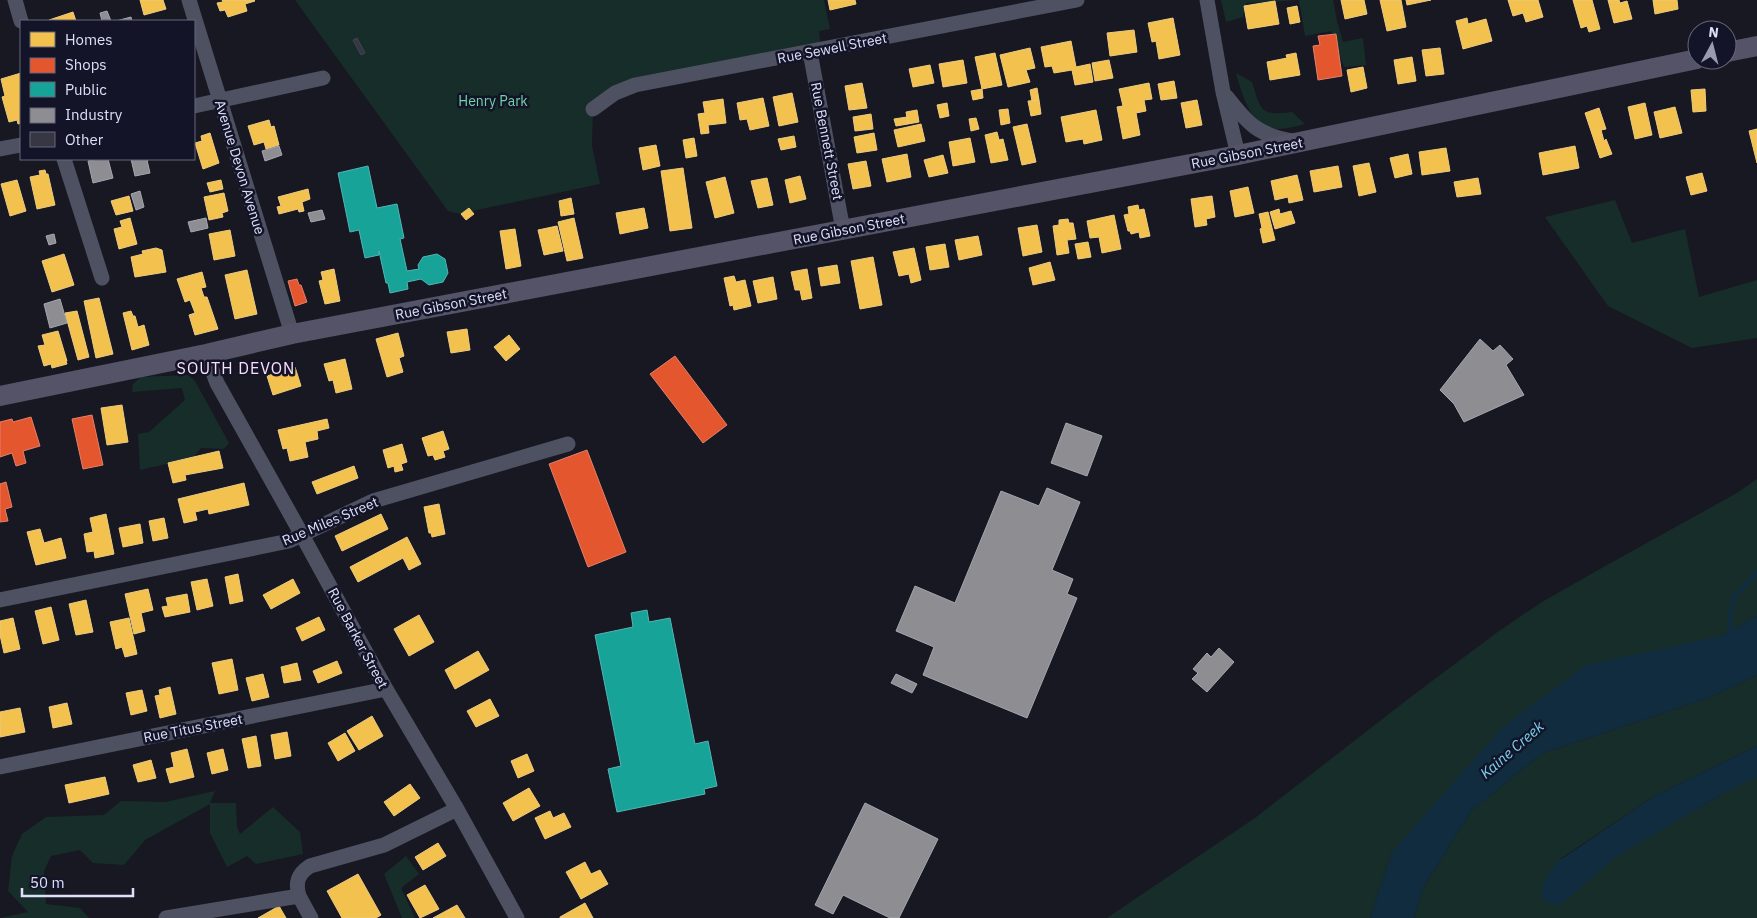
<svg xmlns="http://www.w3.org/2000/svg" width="1757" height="918" font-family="'IBM Plex Sans',sans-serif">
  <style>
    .green { fill: #172d29 }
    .water { fill: #122c3f }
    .homes { fill: #f2c14e; stroke: #ecca82 }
    .shops { fill: #e4572e; stroke: #e2806c }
    .public { fill: #17a398; stroke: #52b5b6 }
    .industry { fill: #8d8d92; stroke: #a5a6b2 }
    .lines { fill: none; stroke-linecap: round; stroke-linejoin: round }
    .stream { stroke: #122c3f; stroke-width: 4.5 }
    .building { fill: #363743; stroke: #444454 }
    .minor { stroke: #4e5161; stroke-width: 15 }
    .major { stroke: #545367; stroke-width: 20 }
    .labels { text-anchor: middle; stroke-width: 5; stroke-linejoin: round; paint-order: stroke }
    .street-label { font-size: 14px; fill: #dde0fb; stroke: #131427 }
    .park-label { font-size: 14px; fill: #71d3a5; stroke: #131427 }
    .water-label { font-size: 15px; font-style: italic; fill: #77d2ef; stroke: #131427 }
    .quarter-label { font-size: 16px; letter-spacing: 1px; fill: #fbdff7; stroke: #131427 }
  </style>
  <rect width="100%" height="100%" fill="#181822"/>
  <path class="green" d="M295,0H824L830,29L819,31L821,50L635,85L593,109L592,146L600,184L472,211L469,208L461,214L448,211Z
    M1221,0H1333L1337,21L1343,42L1363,38L1366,65L1344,67L1331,31L1305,36L1299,0L1246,3L1243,17L1226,22Z
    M1236,73L1252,82C1261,111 1260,116 1292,112L1305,124C1297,126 1287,129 1278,129C1251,130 1242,94 1236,73Z
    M1615,200L1632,243L1685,229L1699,297L1757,280V338L1692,348L1608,306L1545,217Z
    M188,375L195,381L229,443L224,449L201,448L193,458L140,470L138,434L149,432L185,400L182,388L132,392L133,384L141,377Z
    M1757,479V616L1721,636L1392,852L1370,918H1107L1255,818L1412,696L1499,631L1542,602L1607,565L1737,493Z
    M1757,675V746L1656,795L1560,859L1610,852L1697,809L1726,792L1757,770V918H1414L1423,888L1471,811L1541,754L1711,697Z
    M215,791L210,803H236L237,827L240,834L273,807L300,832L303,854L256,864L247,856L227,867L210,833V804L145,840L124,865L93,863L80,850L51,856L44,871L46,904L80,908L89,918H0L28,912L8,891L12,856L22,834L46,817L104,815L121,801L165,802Z
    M406,856L419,874L401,888L415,918H402L384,874Z"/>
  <path class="water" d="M1757,616V675L1711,697L1541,754L1471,811L1423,888L1414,918H1370L1392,852L1503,727L1586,665L1721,636Z
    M1757,746V777L1721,795L1614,858L1569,898L1559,905L1548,903L1542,898C1541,882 1549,872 1560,860L1656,795Z"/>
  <path class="homes" d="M140,0H163L166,9L144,15Z
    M222,0H254L255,1L245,4L247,11L228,17L225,10L220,11L217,3L223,2Z
    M828,0H855L856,4L830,10Z
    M1341,0H1364L1367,14L1345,19Z
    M1380,0H1401L1406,27L1387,31Z
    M1406,0H1431L1407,5Z
    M1508,0H1538L1543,17L1526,22L1523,13L1513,16Z
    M1573,0H1592L1600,29L1589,32L1587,26L1581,28Z
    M1608,0H1619L1620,3L1627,1L1632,19L1614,23Z
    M1653,0H1677L1678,9L1655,14Z
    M1275,1L1279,24L1248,29L1244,6Z
    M1297,6L1300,22L1290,24L1287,8Z
    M73,12L76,21H49V20Z
    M1173,18L1180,55L1159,59L1156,41L1152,42L1148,23Z
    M1467,18L1468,24L1486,19L1492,41L1463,49L1456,21Z
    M1134,30L1137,52L1110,56L1107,33Z
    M1071,41L1076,67L1090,64L1093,82L1075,85L1072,70L1054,73L1052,66L1045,67L1041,47Z
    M1030,48L1035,68L1026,70L1030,82L1008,87L1000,55Z
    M1440,48L1444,74L1426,76L1422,50Z
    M995,53L1002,85L982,89L975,57Z
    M1296,53L1300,75L1270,80L1267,62L1287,58L1286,55Z
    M1412,57L1416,81L1398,84L1394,60Z
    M963,60L967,83L943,87L939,64Z
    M1109,60L1113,78L1095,81L1092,63Z
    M930,65L934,83L913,87L909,69Z
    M1363,67L1367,88L1351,92L1347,70Z
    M21,73V123L18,124L17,120L9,122L2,97L5,96L1,79Z
    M1174,81L1177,98L1161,100L1158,84Z
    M862,83L867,108L849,110L845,86Z
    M1149,83L1152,99L1144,100L1146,111L1136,113L1140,135L1123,139L1117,107L1123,106L1119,89Z
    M1037,88L1039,100L1032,101L1030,90Z
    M982,89L983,98L973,100L971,91Z
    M1705,89L1706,111L1693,112L1691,90Z
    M792,93L798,122L779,126L773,97Z
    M763,98L769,126L750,130L747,119L740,120L737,103Z
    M723,99L726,123L708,125L709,133L701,134L698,114L705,113L703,102Z
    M1039,100L1041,114L1031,116L1028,101Z
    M1197,100L1202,125L1186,128L1181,103Z
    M947,103L949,116L940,118L937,105Z
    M1645,103L1652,135L1635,139L1628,107Z
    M1675,107L1682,133L1660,138L1654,112Z
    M1599,108L1606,129L1601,130L1604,141L1606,139L1612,154L1600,158L1585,113Z
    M1008,109L1010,123L1001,125L999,110Z
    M917,110L919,122L908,124L906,112Z
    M1096,110L1102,140L1084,144L1083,139L1066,142L1061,117Z
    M871,114L873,129L855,131L853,117Z
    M907,117L908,124L896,126L894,119Z
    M976,118L979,129L971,131L969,119Z
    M269,120L271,127L274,126L279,145L266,149L264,142L254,145L248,126Z
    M921,124L925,141L898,147L894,130Z
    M1027,124L1036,162L1022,165L1013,127Z
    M1757,129V163L1749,131Z
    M997,132L999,140L1003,139L1008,160L991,163L985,135Z
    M210,133L219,163L203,169L195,143L202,141L201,136Z
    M874,133L877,150L857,153L854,137Z
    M794,136L796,147L781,150L778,139Z
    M694,138L697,156L686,158L683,140Z
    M970,138L975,162L953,166L949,142Z
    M656,145L660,166L643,170L639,148Z
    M1575,146L1579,168L1543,175L1539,153Z
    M1446,148L1450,171L1422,175L1419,152Z
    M907,154L911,177L887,182L882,159Z
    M1408,154L1412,174L1395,178L1390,158Z
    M943,155L948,173L929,177L924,160Z
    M866,161L871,186L853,189L848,164Z
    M1369,163L1376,192L1359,196L1353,166Z
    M1338,166L1342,187L1314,192L1310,171Z
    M683,168L692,228L670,231L661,171Z
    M45,170L46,174H48L55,205L37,209L30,177L40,175L39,171Z
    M1702,173L1707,191L1691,195L1686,177Z
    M1297,175L1303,200L1289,203L1288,197L1275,200L1271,181Z
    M800,176L806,199L790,203L785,180Z
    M725,177L734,213L715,218L706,182Z
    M767,178L773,205L758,208L751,181Z
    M1478,178L1481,194L1457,197L1454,182Z
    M17,180L26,211L10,216L1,184Z
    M221,180L223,189L210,192L207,183Z
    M1248,187L1254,213L1235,217L1230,191Z
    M308,189L310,199L302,202L304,211L299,212L298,209L279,214L277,207L281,206L278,197Z
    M224,193L228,211L222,213L223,217L209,220L204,197Z
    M129,196L133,211L116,215L111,201Z
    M1212,196L1215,217L1206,219L1207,225L1195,227L1191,199Z
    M571,198L574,214L561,216L559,201Z
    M1138,205L1139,210L1144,209L1150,236L1140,238L1139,232L1131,234L1130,231H1128L1124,215L1129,214L1128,207Z
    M469,208L474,214L466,220L461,214Z
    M644,208L648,228L620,234L616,213Z
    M1279,209L1280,214L1291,211L1295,223L1275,229L1270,212Z
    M1268,212L1275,240L1263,243L1260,229L1262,228L1259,214Z
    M1114,215L1121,249L1102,253L1099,237L1090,238L1087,221Z
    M130,218L137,244L119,249L114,229L122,227L120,221Z
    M574,218L583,258L567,261L558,222Z
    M1068,219L1069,223H1073L1076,239L1067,240L1069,253L1057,255L1053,226L1059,225V220Z
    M1037,225L1042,252L1023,256L1018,228Z
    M557,226L563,251L544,255L538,230Z
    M515,229L521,266L506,269L500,231Z
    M230,230L235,256L214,260L209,234Z
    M978,236L982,255L959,260L955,240Z
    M1088,242L1091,257L1078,259L1075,244Z
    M945,244L949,267L930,270L926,247Z
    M156,248L162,250L166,272L135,277L131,257L143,254L142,251Z
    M914,248L921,280L911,283L909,274L899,276L893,252Z
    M64,254L74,285L52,292L42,261Z
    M873,257L882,305L860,309L851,261Z
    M1050,262L1055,280L1033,285L1029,268Z
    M837,265L840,283L821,286L818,268Z
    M334,269L340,301L325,304L319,281L323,280L321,272Z
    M807,269L812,298L802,300L800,290H795L791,272Z
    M247,270L257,314L235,319L225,275Z
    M202,272L206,287L201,288L204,297H207L218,329L195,335L189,315L195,313L190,300L185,302L177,279Z
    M734,276L736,282L745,280L751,306L734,310L733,305L730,306L724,278Z
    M773,277L777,299L758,303L753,281Z
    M99,298L113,354L96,358L84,301Z
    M77,311L89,357L78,360L65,313Z
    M131,311L133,316H135L138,327L144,325L149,345L132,350L123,313Z
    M467,329L470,350L451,353L447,332Z
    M58,331L67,361H66L67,364L52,368L51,364L44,366L38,346L45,345L42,335Z
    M398,333L404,356L399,358L403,372L387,377L376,339Z
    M509,335L520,349L506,361L494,347Z
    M345,359L352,389L336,393L333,380L329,381L324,364Z
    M295,367L301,386L273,395L267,376Z
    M122,405L128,442L107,445L101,408Z
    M327,419L329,428L317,431L318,439L305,442L308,457L290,461L287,448L283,449L278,430Z
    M443,431L449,449L443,451L445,457L435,460L433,455L428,456L422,438Z
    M402,444L407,462L401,464L403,470L395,472L394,466L388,468L383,450Z
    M219,451L223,468L185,475L186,480L173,483L168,463Z
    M354,466L358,478L317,494L312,482Z
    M244,483L249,505L209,514L208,509L195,512L197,520L184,523L178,499Z
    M439,504L445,534L432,537L431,533H429L424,507Z
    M106,514L114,554L95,558L94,551L87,552L84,534L93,532L90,518Z
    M381,514L388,529L342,551L335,536Z
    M164,518L168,538L153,541L149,521Z
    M140,524L143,543L123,547L119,528Z
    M40,529L44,543L61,538L66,558L36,565L27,532Z
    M407,537L421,564L409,570L403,558L358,582L350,567Z
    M238,574L243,601L230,604L225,577Z
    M207,579L213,606L197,610L191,582Z
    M293,579L300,593L271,609L263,595Z
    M148,589L153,610L141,613L145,631L134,634L125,594Z
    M187,594L190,612L165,617L162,607L168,606L166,598Z
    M86,600L93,632L76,635L69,604Z
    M51,607L59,640L43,644L35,611Z
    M419,615L434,642L409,656L394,629Z
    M319,617L325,630L302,641L296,628Z
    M13,618L20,649L4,653L0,635V621Z
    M129,618L137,654L125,657L122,647L116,649L110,622Z
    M478,651L489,670L455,689L445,670Z
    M232,659L238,690L219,694L212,663Z
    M337,661L342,673L318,683L313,671Z
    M297,663L301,680L284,683L281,667Z
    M263,674L269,697L252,701L246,678Z
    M170,687L176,714L160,718L155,696L160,695L159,690Z
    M142,690L147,711L131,715L126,693Z
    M490,699L499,716L476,727L467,711Z
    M67,703L72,724L53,728L49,707Z
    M20,708L25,732L0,737V712Z
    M372,716L383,736L359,750L347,731Z
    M287,732L291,756L275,759L271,735Z
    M345,733L355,751L338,761L328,743Z
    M256,736L261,766L248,768L242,739Z
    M187,749L194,777L170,783L166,769L174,767L171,753Z
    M223,749L228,770L212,774L207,753Z
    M527,754L534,771L518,778L511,761Z
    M151,760L156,778L138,782L133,765Z
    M105,777L109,794L69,803L65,785Z
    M410,784L420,798L394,816L384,802Z
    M529,788L540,806L513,821L503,803Z
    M550,811L553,818L564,813L571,827L545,839L535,818Z
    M438,843L446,856L423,870L415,857Z
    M585,862L591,874L600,870L608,884L581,899L566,872Z
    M358,874L381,915L376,918H342L327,891Z
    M425,885L439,909L420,918L407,895Z
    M585,903L593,918H560V917Z
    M457,905L465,918H433Z
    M279,906L286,918H258Z"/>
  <path class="shops" d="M1336,34L1342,76L1318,80L1313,46L1320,45L1318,36Z
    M297,279L299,285H301L307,302L295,306L288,281Z
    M675,356L727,425L703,443L650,374Z
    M92,415L103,465L83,469L72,419Z
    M31,417L40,446L23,451L26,463L16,466L12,453L0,457V422L12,419L13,422Z
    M587,450L626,552L588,567L549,464Z
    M6,482L12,507L5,509L8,521L0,522V484Z"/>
  <path class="public" d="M368,166L377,208L397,204L404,238L400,239L407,271L419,269L418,265L423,257L437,254L445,259L448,273L443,282L429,285L421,279L407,282L408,289L390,293L388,283H386L379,251V255L365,258L359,230L350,232L338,173Z
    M647,610L649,622L670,618L695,744L708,741L717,786L704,789L705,794L617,812L608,769L621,766L595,635L633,627L631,613Z"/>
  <path class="industry" d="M107,11L111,21H102L100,13Z
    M131,17L132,21H116Z
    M279,146L282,155L265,161L262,151Z
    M97,159H108L113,178L93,183L88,161Z
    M131,159H152L147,160L150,173L135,176Z
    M140,191L144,207L136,210L131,194Z
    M322,210L325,219L311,222L308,213Z
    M206,218L208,228L191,232L188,222Z
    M54,234L56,243L49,245L46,236Z
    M60,299L67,323L50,328L44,304Z
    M1480,339L1493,351L1500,345L1513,359L1506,365L1524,395L1464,422L1454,404L1440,390Z
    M1066,423L1102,436L1087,476L1051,463Z
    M1047,488L1080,502L1052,570L1073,579L1067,594L1077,598L1027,718L923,675L934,647L896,631L915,586L955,603L1001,491L1039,506Z
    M1219,648L1234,662L1207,692L1192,679L1198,673L1193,669L1207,653L1211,657Z
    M896,674L917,684L912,693L891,683Z
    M865,803L938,839L899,918H890L843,895L833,914L815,905Z"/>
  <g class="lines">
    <path class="stream" d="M1729,631L1733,598L1757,573"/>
  </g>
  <path class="building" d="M357,38L365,53L361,55L353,40Z"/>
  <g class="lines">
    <path class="minor" d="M15,0L21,21
      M189,0L292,334
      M1207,0L1223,92L1238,155
      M810,52L843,230
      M1227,97C1248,124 1258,135 1292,141
      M194,106L323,78
      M593,109L615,93L635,85L1077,0
      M0,149L21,145
      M64,159L102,278
      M206,354L217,383L302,535L386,689L457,809L517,918
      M0,600L289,541L373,501L568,444
      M0,767L386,689
      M299,896L311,918
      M166,918L299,896C295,882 298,874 310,866L384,845L457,809"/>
    <path class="major" d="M1727,52L1757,46
      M0,396L206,354L292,334L1238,155L1697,59"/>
  </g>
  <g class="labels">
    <g class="street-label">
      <text transform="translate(832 48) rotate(-11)" y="5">Rue Sewell Street</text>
      <text transform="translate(827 141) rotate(79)" y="5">Rue Bennett Street</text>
      <text transform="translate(1247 153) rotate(-11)" y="5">Rue Gibson Street</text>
      <text transform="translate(240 167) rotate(73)" y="5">Avenue Devon Avenue</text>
      <text transform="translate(849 229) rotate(-11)" y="5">Rue Gibson Street</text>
      <text transform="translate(451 304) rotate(-11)" y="5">Rue Gibson Street</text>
      <text transform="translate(330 521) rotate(-23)" y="5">Rue Miles Street</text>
      <text transform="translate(358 638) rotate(62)" y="5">Rue Barker Street</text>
      <text transform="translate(193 728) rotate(-11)" y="5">Rue Titus Street</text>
    </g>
    <g class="park-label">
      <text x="493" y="106">Henry Park</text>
    </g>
    <g class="water-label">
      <text transform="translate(1512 750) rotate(-41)" y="5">Kaine Creek</text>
    </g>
    <g class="quarter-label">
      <text x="236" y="374">SOUTH DEVON</text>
    </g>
  </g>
  <rect x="20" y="20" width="175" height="140" fill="#131427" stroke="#64667c"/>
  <rect x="30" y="32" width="25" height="15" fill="#f2c14e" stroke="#64667c"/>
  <text x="65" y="45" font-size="15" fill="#dde0fb">Homes</text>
  <rect x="30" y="58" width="25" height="15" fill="#e4572e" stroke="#64667c"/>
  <text x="65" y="70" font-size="15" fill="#dde0fb">Shops</text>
  <rect x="30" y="82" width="25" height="15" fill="#17a398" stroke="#64667c"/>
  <text x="65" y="95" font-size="15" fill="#dde0fb">Public</text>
  <rect x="30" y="108" width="25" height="15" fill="#8d8d92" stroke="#64667c"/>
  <text x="65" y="120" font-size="15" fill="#dde0fb">Industry</text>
  <rect x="30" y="132" width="25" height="15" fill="#363743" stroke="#64667c"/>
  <text x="65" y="145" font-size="15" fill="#dde0fb">Other</text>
  <g transform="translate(1712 45) rotate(7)"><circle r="24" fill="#131427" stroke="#64667c"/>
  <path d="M0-4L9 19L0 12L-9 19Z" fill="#989aaf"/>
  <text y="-8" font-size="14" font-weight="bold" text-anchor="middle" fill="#dde0fb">N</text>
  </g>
  <path d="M22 888v8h111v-8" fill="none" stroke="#dde0fb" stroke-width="2.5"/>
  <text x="30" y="888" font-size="15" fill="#dde0fb" stroke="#131427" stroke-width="4" paint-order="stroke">50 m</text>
</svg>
